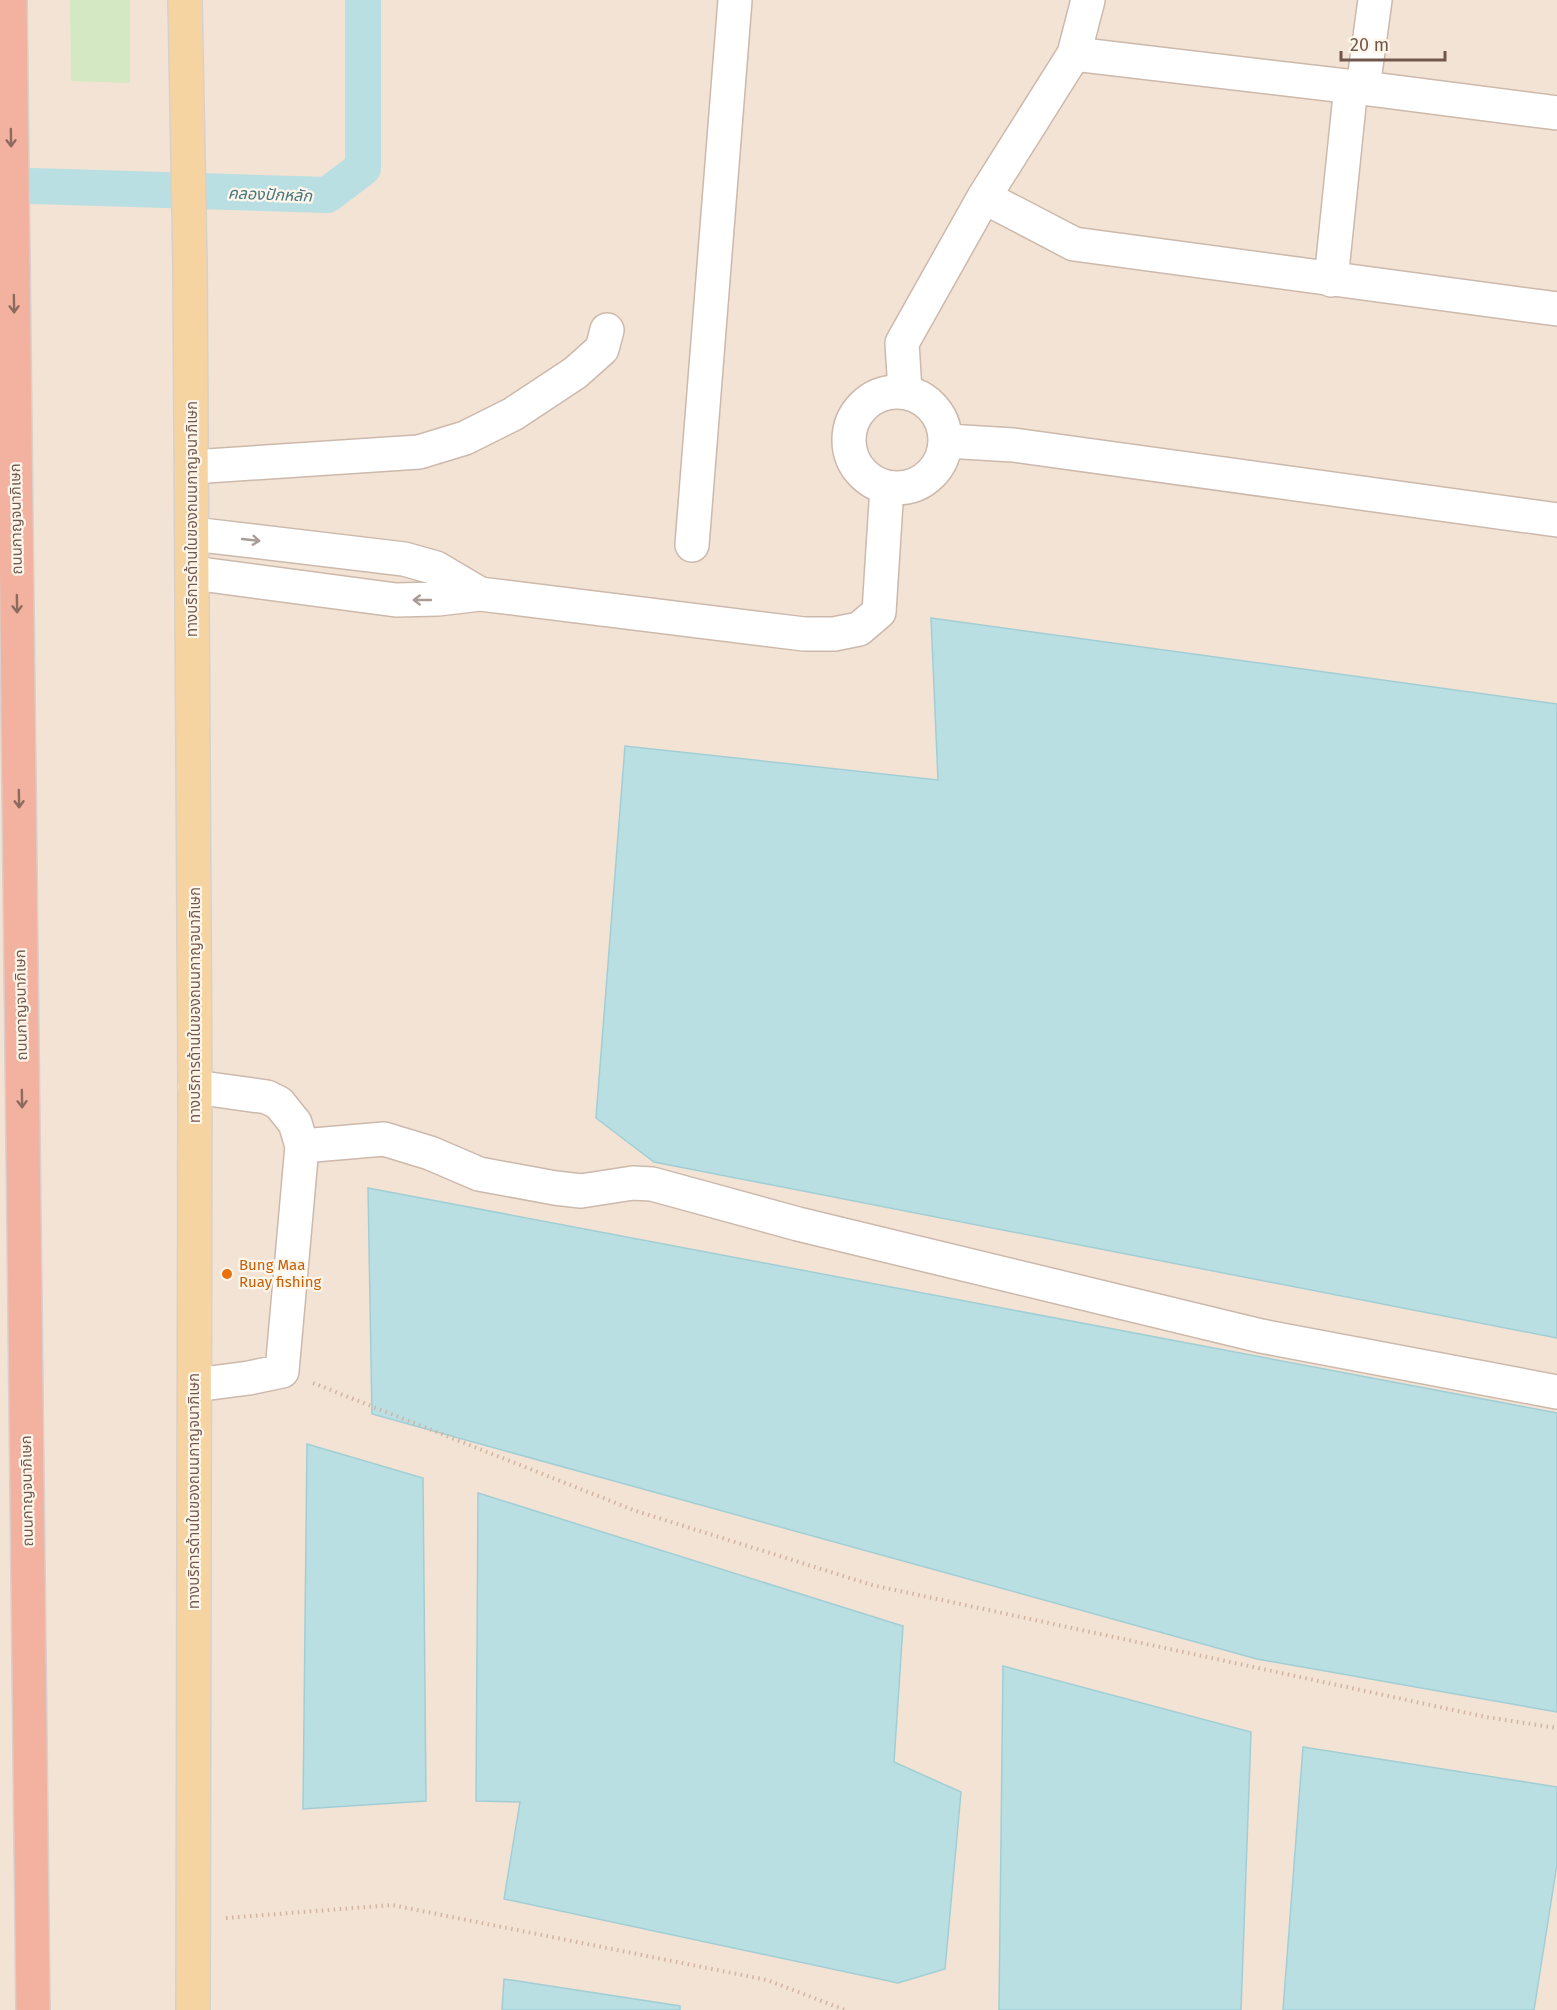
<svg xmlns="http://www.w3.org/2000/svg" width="1557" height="2010" font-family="'Fira Sans','Noto Sans Thai',sans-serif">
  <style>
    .residential { fill: #f2e3d4 }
    .green { fill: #d4e8c4 }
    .water { fill: #badfe3; stroke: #a1ced5; stroke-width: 1.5 }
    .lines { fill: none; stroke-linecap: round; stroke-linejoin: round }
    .canal { stroke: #badfe3; stroke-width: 36 }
    .minor-casing { stroke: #ccb9ac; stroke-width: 36 }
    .major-casing { stroke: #d8d0cd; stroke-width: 36 }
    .highway-casing { stroke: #d8d0cd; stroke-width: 36 }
    .path { stroke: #d4b3a1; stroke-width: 4; stroke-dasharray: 1.5 4.5; stroke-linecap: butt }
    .minor { stroke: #fff; stroke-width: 33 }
    .major { stroke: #f6d4a1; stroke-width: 33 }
    .highway { stroke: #f2b29f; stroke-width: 33 }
    .oneway { stroke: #8c6a5d }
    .oneway2 { stroke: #aa9b94 }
    .food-dot { fill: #e8710a; stroke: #fef6eb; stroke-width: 2 }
    .labels { text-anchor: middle; stroke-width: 4.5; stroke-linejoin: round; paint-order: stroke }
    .street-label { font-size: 15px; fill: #72584c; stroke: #fef6eb }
    .food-label { font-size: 15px; fill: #c56008; stroke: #fef6eb; text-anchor: start }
    .water-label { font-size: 16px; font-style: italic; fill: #43767e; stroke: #fef6eb }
  </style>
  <rect width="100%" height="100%" fill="#fbf2e5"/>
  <path class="residential" d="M0,0H1557V2010H0Z"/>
  <path class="green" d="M70,0H130V83L71,81Z"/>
  <path class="water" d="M931,618L1557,704V1338L654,1162L596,1118L625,746L938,780Z
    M368,1188L1557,1413V1712L1257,1659L372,1414Z
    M307,1444L423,1478L426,1801L303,1809Z
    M478,1493L903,1626L894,1762L961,1792L945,1969L898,1983L504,1899L520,1802L476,1801Z
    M1003,1666L1251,1732L1241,2010H999Z
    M1303,1747L1557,1787V1864L1534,2010H1283Z
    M504,1979L680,2006V2010H502Z"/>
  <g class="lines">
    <path class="canal" d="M0,185L327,195L363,168V0"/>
    <g class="minor-casing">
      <path id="minor" d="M1074,54L1363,88L1557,113
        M1363,88L1375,0
        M984,197L1074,244L1557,309
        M1331,280L1351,86
        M905,391L902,343L984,197L1074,54L1088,0
        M849 440a48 48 0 1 1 96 0a48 48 0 1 1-96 0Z
        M947,441L1013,445L1557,520
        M192,467L419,452L465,438L513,414L575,373L602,349L607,330
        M193,534L404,559L436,568L480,594
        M692,545L735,0
        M193,573L396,600L438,599L480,594L804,634H834L859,629L879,612L887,487
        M302,1146L384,1139L430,1153L479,1174L555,1188L581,1191L633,1183L652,1184L798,1224L1261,1336L1557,1392
        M195,1385L249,1378L282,1371L302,1146L295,1123L279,1103L267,1097L195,1087"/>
    </g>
    <g class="major-casing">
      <path id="major" d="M185,0L190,265L195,1087L193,2010"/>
    </g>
    <g class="highway-casing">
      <path id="highway" d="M10,0L33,2010"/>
    </g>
    <path class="path" d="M313,1383L636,1511L872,1585L1486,1717L1557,1728
      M226,1918L392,1905L767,1980L845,2010"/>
    <use href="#minor" class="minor"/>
    <use href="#major" class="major"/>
    <use href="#highway" class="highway"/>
  </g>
  <defs><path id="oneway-shaft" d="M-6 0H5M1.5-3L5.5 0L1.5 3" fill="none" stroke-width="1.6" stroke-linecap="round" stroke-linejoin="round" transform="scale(1.5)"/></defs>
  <g class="oneway">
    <use href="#oneway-shaft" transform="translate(11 138) rotate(89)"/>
    <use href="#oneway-shaft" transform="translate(14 304) rotate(89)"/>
    <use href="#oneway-shaft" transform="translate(17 604) rotate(89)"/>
    <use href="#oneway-shaft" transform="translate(19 799) rotate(89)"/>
    <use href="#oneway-shaft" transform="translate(22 1099) rotate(89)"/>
  </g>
  <g class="oneway2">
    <use href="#oneway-shaft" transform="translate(251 540) rotate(6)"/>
    <use href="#oneway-shaft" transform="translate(422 600) rotate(180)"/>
  </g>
  <circle class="food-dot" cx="227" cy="1274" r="6"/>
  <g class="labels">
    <g class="street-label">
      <text transform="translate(16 519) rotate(-91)" y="5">ถนนกาญจนาภิเษก</text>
      <text transform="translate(192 519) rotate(-90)" y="5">ทางบริการด้านในของถนนกาญจนาภิเษก</text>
      <text transform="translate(21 1005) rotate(-91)" y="5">ถนนกาญจนาภิเษก</text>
      <text transform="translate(195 1005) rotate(-90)" y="5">ทางบริการด้านในของถนนกาญจนาภิเษก</text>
      <text transform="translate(27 1491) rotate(-91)" y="5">ถนนกาญจนาภิเษก</text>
      <text transform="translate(194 1491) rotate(-90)" y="5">ทางบริการด้านในของถนนกาญจนาภิเษก</text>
    </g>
    <g class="food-label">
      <text x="239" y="1270">Bung Maa<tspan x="239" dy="17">Ruay fishing</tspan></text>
    </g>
    <g class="water-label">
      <text transform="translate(270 194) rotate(2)" y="6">คลองปักหลัก</text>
    </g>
  </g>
  <path d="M1341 51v9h104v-9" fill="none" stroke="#72584c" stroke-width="3"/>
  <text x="1350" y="51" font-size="18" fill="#72584c" stroke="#fef6eb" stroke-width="4.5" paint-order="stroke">20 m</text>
</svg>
